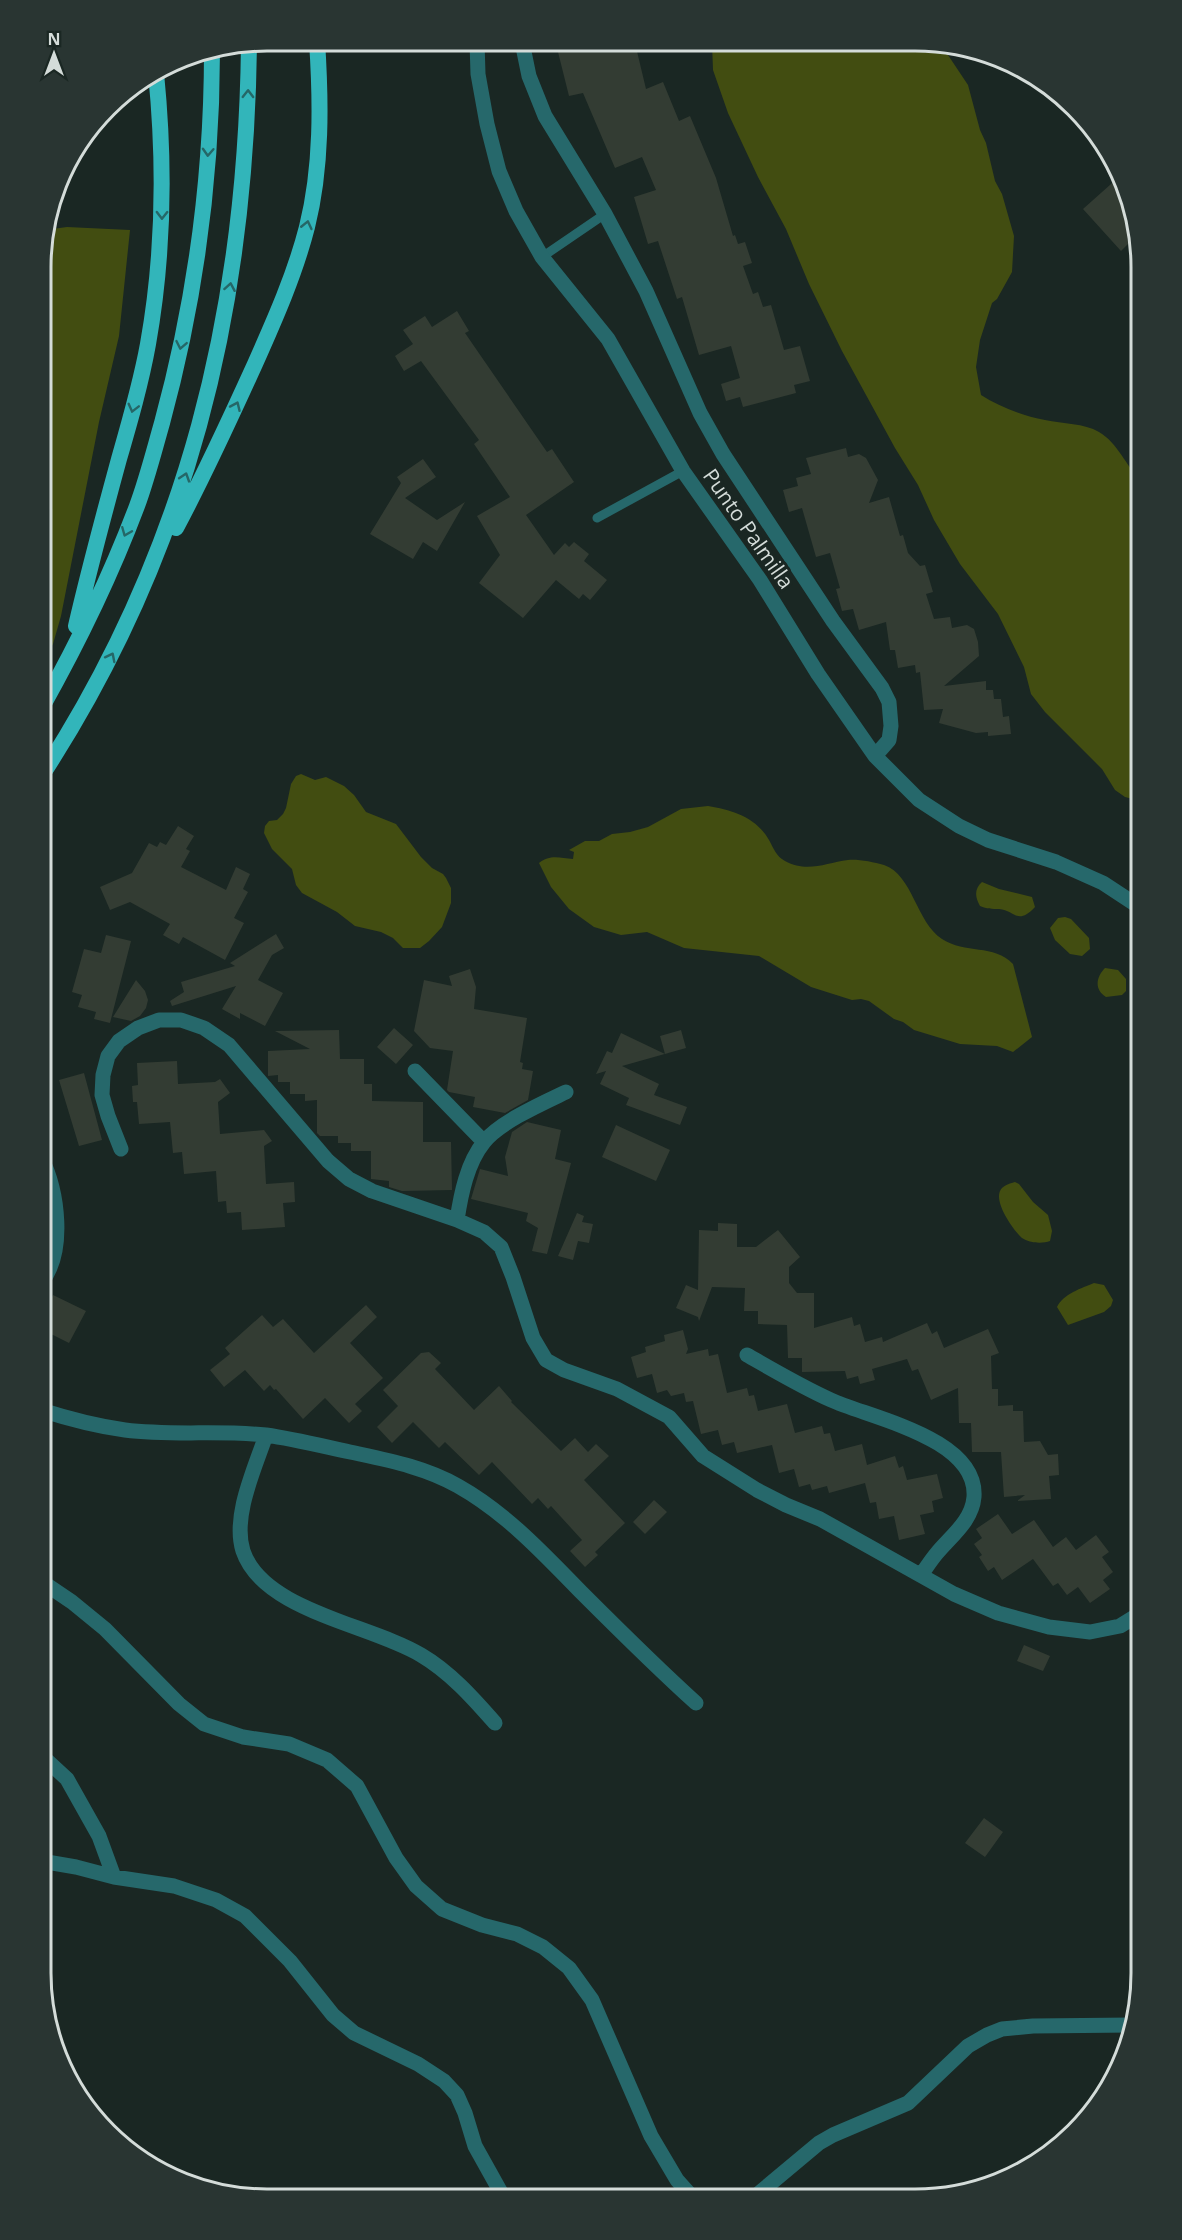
<svg xmlns="http://www.w3.org/2000/svg" width="1182" height="2240" font-family="'Open Sans',sans-serif">
  <style>
    .green { fill: #424d11 }
    .building { fill: #333c33 }
    .lines { fill: none; stroke-linecap: round; stroke-linejoin: round }
    .service { stroke: #26686b; stroke-width: 9 }
    .minor { stroke: #26686b; stroke-width: 15 }
    .trunk { stroke: #32b5ba; stroke-width: 16 }
    .oneway { stroke: #256767 }
    .labels { text-anchor: middle; stroke-width: 6; stroke-linejoin: round; paint-order: stroke }
    .street-label { font-size: 21px; fill: #d4dcd9; stroke: #1a2723 }
    .rim { fill: none; stroke: #d4dcd9; stroke-width: 3 }
  </style>
  <rect width="100%" height="100%" fill="#1a2723"/>
  <path class="green" d="M712,43L938,45L946,52L968,85L980,130L986,143L995,181L1002,194L1014,236L1012,272L997,299L992,303L980,340L976,367L981,395C1000,407 1023,416 1045,420C1063,424 1084,423 1099,432C1118,443 1126,466 1141,481V801L1125,797L1115,790L1102,769L1045,712L1031,694L1024,667L998,614L960,564L934,520L918,485L895,448L842,351L809,284L786,229L758,177L728,113L713,70Z
    M67,227L130,230L119,336L99,422L61,616L53,644L42,664V238L45,230Z
    M301,774L315,780L326,777L344,786L354,795L366,812L396,824L421,857L432,868L443,874L446,878L451,888V903L442,927L429,941L420,948H403L393,938L381,932L355,926L337,912L302,893L296,885L292,869L272,849L264,833L265,826L269,821L277,820L283,814L286,808L291,784L296,776Z
    M708,806C732,810 756,817 769,840C774,849 776,856 785,861C807,873 826,863 848,860C858,859 873,862 884,865C913,875 916,922 942,939C965,954 994,944 1013,964L1032,1037L1013,1052L997,1046L960,1044L914,1030L903,1022L894,1019L869,1001L861,999L852,1000L811,987L759,956L684,948L647,932L621,935L594,927L569,909L551,887L539,863C550,854 560,858 573,859L574,852L569,850L585,841H599L612,834L630,832L648,827L681,809Z
    M982,882L999,889L1032,897L1035,907C1017,926 1015,910 999,909C992,909 987,909 980,906C975,897 974,889 982,882Z
    M1065,917L1071,919L1089,938L1090,949L1082,956L1070,954L1055,940L1050,928L1058,918Z
    M1105,968L1118,970L1126,979V991L1122,995L1106,997C1094,990 1096,977 1105,968Z
    M1015,1182L1019,1184L1033,1202L1048,1215L1052,1231L1050,1241C1042,1244 1029,1243 1022,1238C1013,1230 991,1199 1002,1188C1005,1185 1011,1183 1015,1182Z
    M1094,1283L1104,1285L1113,1300L1111,1306L1104,1312L1068,1325L1057,1307C1063,1294 1082,1288 1094,1283Z"/>
  <path class="building" d="M579,42L635,43L646,89L663,82L679,121L690,116L716,178L733,236L735,235L738,244L745,242L752,263L743,266L753,294L758,292L763,307L771,305L784,350L800,346L810,381L794,385L796,393L743,407L740,397L726,401L721,384L740,378L731,346L699,355L682,297L677,299L658,241L648,244L634,197L656,190L642,157L615,168L583,93L569,96L557,48Z
    M1120,176L1130,195L1136,236L1121,251L1083,209Z
    M457,311L469,331L465,333L547,452L552,449L574,482L526,515L554,555L565,543L569,547L574,542L589,554L584,561L607,580L590,600L583,594L579,599L556,580L523,618L479,583L500,555L477,516L510,497L474,444L479,440L421,361L404,371L395,356L413,344L403,330L425,316L432,327Z
    M846,448L848,457L859,454L866,458L878,480L869,503L889,497L900,536L903,535L908,553L920,566L925,565L933,592L926,594L934,619L950,617L952,628L967,625L974,629L978,642L979,656L944,686L986,681V690H993L994,699H1001L1003,717L1009,716L1011,734L988,736V732L976,733L939,723L943,709L924,710L920,672L916,673L915,665L898,668L895,650H890L886,622L859,630L853,609L842,611L836,589L840,588L830,553L816,557L802,508L789,512L783,490L798,486L796,478L811,474L806,458Z
    M423,459L436,477L405,498L437,520L465,502L437,551L423,542L413,559L370,534L401,483L397,477Z
    M178,826L194,836L186,849L190,851L181,867L226,890L236,867L250,874L243,889L248,892L234,918L244,923L225,960L183,937L179,944L163,935L170,924L130,902L110,910L100,887L132,873L149,843L157,847L160,842L166,845Z
    M276,934L284,948L272,955L258,980L283,993L265,1026L240,1013V1019L222,1009L236,986L172,1006L170,1001L184,992L181,982L235,966L230,963Z
    M106,935L131,941L110,1023L94,1019L96,1012L78,1007L82,995L72,992L84,949L101,953Z
    M470,969L476,987L474,1009L527,1018L520,1062L523,1063L522,1069L533,1071L528,1100L505,1113L473,1107L475,1097L449,1092L447,1090L453,1051L430,1048L414,1031L424,980L452,986L449,976Z
    M136,980L145,991L148,1000L146,1008L140,1016L131,1021L113,1017Z
    M394,1028L413,1045L396,1064L377,1047Z
    M339,1030L340,1059H364V1084H372V1101L423,1102V1142H451L452,1190L402,1191L389,1187V1181L371,1179V1151H351V1143H338V1136H320L317,1133V1100L305,1101V1094H290V1082H278V1075L268,1076V1051L310,1049L275,1031Z
    M681,1030L686,1048L622,1066L659,1084L654,1095L687,1107L680,1125L626,1105L629,1098L600,1084L606,1071L596,1074L607,1051L612,1053L621,1033L665,1054L660,1036Z
    M177,1061L178,1084L215,1082L220,1079L230,1093L218,1102L220,1134L264,1130L272,1141L264,1146L266,1184L294,1182L295,1202L283,1203L285,1227L242,1230L241,1212L227,1213L226,1201L218,1202L216,1171L184,1174L182,1152L173,1153L170,1122L139,1124L137,1102H133L132,1086L138,1085L137,1063Z
    M84,1073L102,1140L79,1146L59,1080Z
    M527,1122L561,1130L555,1159L571,1163L547,1254L532,1251L538,1228L526,1221L528,1213L471,1199L480,1169L508,1176L505,1157L512,1132Z
    M616,1125L670,1150L656,1181L602,1157Z
    M577,1213L584,1216L582,1222L593,1224L589,1243L578,1241L573,1260L558,1256Z
    M718,1223L737,1224V1247H756L778,1230L800,1257L789,1267V1283L797,1293H814V1328L852,1317L854,1326L860,1324L865,1342L882,1337L883,1342L927,1323L932,1334L937,1331L944,1348L988,1329L999,1353L991,1356L992,1389H998V1406L1013,1405V1411H1023L1024,1442L1040,1441L1048,1455L1058,1454L1059,1475L1049,1476L1051,1499L1017,1501L1025,1495L1004,1497L1001,1452H972L971,1423H959L958,1388L931,1400L918,1369L912,1371L907,1359L872,1369L875,1380L860,1384L858,1376L847,1379L845,1371L802,1372V1358H788L787,1325L758,1324V1311H744L745,1288L712,1287L699,1321L698,1317L676,1308L686,1285L698,1290L699,1230L718,1231Z
    M53,1295L86,1311L69,1343L41,1329V1319Z
    M366,1305L377,1317L350,1343L383,1378L355,1404L362,1411L349,1423L325,1398L303,1419L276,1389L274,1390L270,1385L264,1391L245,1370L224,1387L210,1370L230,1354L225,1348L262,1315L273,1327L283,1319L314,1353Z
    M683,1330L688,1349L686,1354L708,1349L709,1356L718,1354L727,1393L747,1388L749,1396L754,1395L758,1411L787,1404L795,1433L822,1426L824,1434L830,1433L835,1451L862,1444L867,1465L895,1456L899,1468L903,1466L907,1480L937,1474L943,1498L932,1501L934,1512L920,1515L925,1534L899,1540L894,1516L879,1519L876,1502L870,1503L865,1483L829,1493L827,1486L812,1490L810,1484L799,1487L794,1469L779,1473L772,1445L737,1453L734,1442L722,1445L718,1430L701,1434L693,1401L686,1402L684,1393L671,1396L667,1390L657,1393L652,1374L637,1378L631,1357L646,1352L645,1347L665,1341L664,1335Z
    M429,1352L441,1363L435,1369L474,1410L499,1386L512,1401L511,1402L561,1451L575,1438L588,1452L596,1444L609,1456L584,1480L625,1523L595,1552L598,1555L585,1567L570,1551L582,1540L551,1506L548,1509L538,1498L532,1504L492,1462L479,1475L445,1442L439,1448L413,1422L392,1443L377,1427L398,1406L383,1390L421,1353Z
    M654,1500L667,1512L645,1534L633,1522Z
    M998,1514L1012,1534L1034,1520L1053,1547L1066,1537L1076,1550L1096,1535L1109,1552L1102,1557L1113,1572L1103,1580L1110,1589L1090,1603L1078,1587L1067,1595L1058,1583L1053,1586L1033,1559L1002,1580L994,1567L988,1571L979,1557L982,1555L974,1544L982,1538L976,1529Z
    M1024,1645L1050,1656L1043,1671L1017,1661Z
    M984,1818L1003,1832L985,1857L965,1843Z"/>
  <g class="lines">
    <path class="service" d="M542,257L605,214
      M597,518L683,471"/>
    <path class="minor" d="M477,42L478,74L487,124L499,171L516,211L542,257L608,339L683,471L760,580L818,674L875,756L919,800L959,826L988,840L1056,862L1103,883L1141,908
      M522,42L529,76L545,116L605,214L646,291L700,413L723,454L833,621L882,688L889,702L891,726L889,740L875,756
      M415,1071L484,1142
      M121,1149L108,1116L102,1095L103,1075L108,1056L119,1041L138,1028L159,1020H181L204,1028L229,1045L328,1161L349,1179L372,1191L457,1220L484,1232L501,1247L513,1277L533,1338L546,1360L564,1370L617,1389L669,1417L703,1456L757,1490L786,1505L820,1519L954,1594L998,1613L1049,1627L1090,1632L1120,1626L1141,1613
      M457,1220C461,1194 467,1163 484,1142C500,1122 543,1103 566,1092
      M41,1283C66,1252 58,1191 41,1157
      M747,1355C775,1371 802,1387 831,1400C870,1418 978,1438 974,1497C972,1521 951,1536 937,1553C931,1560 926,1568 921,1575
      M41,1410C69,1419 96,1426 125,1430C172,1436 219,1430 266,1435C294,1439 322,1446 350,1452C387,1460 425,1467 458,1486C506,1513 543,1553 581,1592C619,1630 656,1667 696,1703
      M266,1435C255,1468 232,1516 243,1551C263,1611 372,1625 421,1655C450,1672 473,1698 495,1723
      M41,1581L72,1602L105,1629L179,1704L204,1724L243,1737L289,1744L327,1760L357,1786L396,1858L416,1886L442,1909L482,1925L517,1934L543,1947L569,1968L592,2000L651,2136L677,2180L694,2199
      M41,1755L67,1779L99,1836L114,1877
      M41,1861L76,1867L114,1877L174,1886L216,1900L245,1916L290,1961L333,2015L354,2033L418,2064L444,2081L457,2095L465,2113L475,2146L504,2198
      M752,2199L819,2143L833,2135L908,2103L968,2046L987,2035L1002,2029L1033,2026L1132,2025"/>
    <path class="trunk" d="M176,528C205,474 230,419 255,364C275,319 295,274 307,227C322,167 321,102 317,41
      M76,626C89,570 104,514 119,459C130,421 141,383 148,344C164,254 165,163 156,73
      M42,707C78,643 111,575 137,506C147,479 154,451 162,423C195,302 212,177 212,51
      M42,775C188,551 246,310 249,44"/>
  </g>
  <defs><path id="oneway-chevron" d="M-2-3.5L2.5 0L-2 3.5" fill="none" stroke-width="1.6" stroke-linecap="round" stroke-linejoin="round" transform="scale(1.5)"/></defs>
  <g class="oneway">
    <use href="#oneway-chevron" transform="translate(248 94) rotate(-89)"/>
    <use href="#oneway-chevron" transform="translate(208 152) rotate(93)"/>
    <use href="#oneway-chevron" transform="translate(162 215) rotate(91)"/>
    <use href="#oneway-chevron" transform="translate(307 225) rotate(-77)"/>
    <use href="#oneway-chevron" transform="translate(230 287) rotate(-80)"/>
    <use href="#oneway-chevron" transform="translate(181 345) rotate(101)"/>
    <use href="#oneway-chevron" transform="translate(236 406) rotate(-66)"/>
    <use href="#oneway-chevron" transform="translate(133 408) rotate(104)"/>
    <use href="#oneway-chevron" transform="translate(185 477) rotate(-72)"/>
    <use href="#oneway-chevron" transform="translate(126 532) rotate(112)"/>
    <use href="#oneway-chevron" transform="translate(111 657) rotate(-63)"/>
  </g>
  <g class="labels">
    <g class="street-label">
      <text transform="translate(748 529) rotate(55)" y="7">Punto Palmilla</text>
    </g>
  </g>
  <path d="M0 0H1182V2240H0ZM267 51H915A216 216 0 0 1 1131 267V1973A216 216 0 0 1 915 2189H267A216 216 0 0 1 51 1973V267A216 216 0 0 1 267 51Z" fill="#293532" fill-rule="evenodd"/>
  <path class="rim" d="M267 51H915A216 216 0 0 1 1131 267V1973A216 216 0 0 1 915 2189H267A216 216 0 0 1 51 1973V267A216 216 0 0 1 267 51Z"/>
  <g transform="translate(54 54)" stroke="#1a2723" stroke-width="4.5" paint-order="stroke">
  <path d="M0-4.5L10 22L0 15L-10 22Z" fill="#d4dcd9"/>
  <text y="-9" font-size="16" font-weight="bold" text-anchor="middle" fill="#d4dcd9">N</text>
  </g>
</svg>
